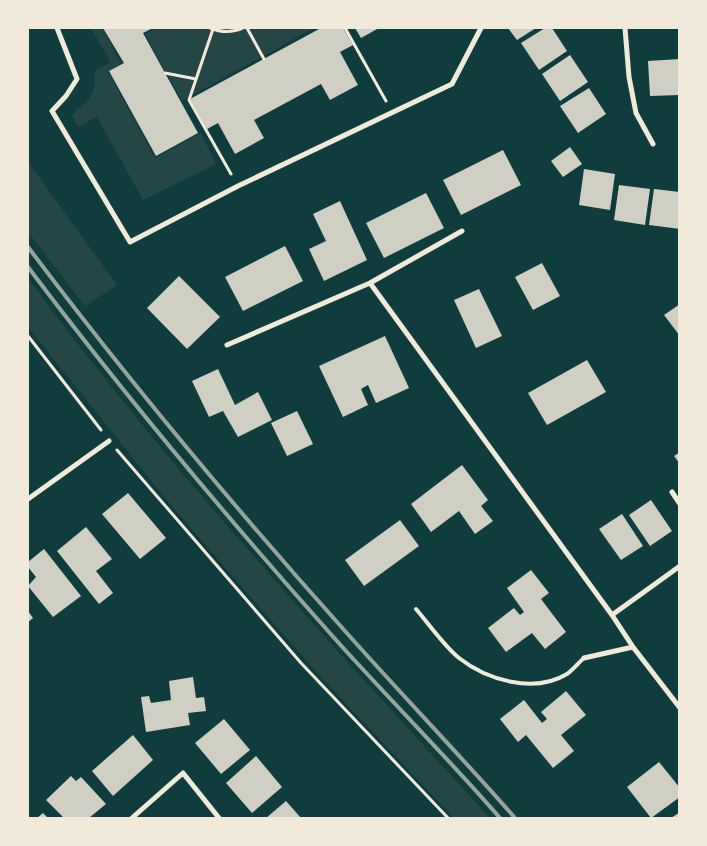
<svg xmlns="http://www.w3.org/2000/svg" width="707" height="846" font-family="'PT Sans',sans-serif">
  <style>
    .green { fill: #244646 }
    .building { fill: #cfcfc3 }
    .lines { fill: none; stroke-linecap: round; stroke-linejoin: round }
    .path { stroke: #f1e9da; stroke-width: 3 }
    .service { stroke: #f1e9da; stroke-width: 4 }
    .minor { stroke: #f1e9da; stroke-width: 5 }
    .rail { stroke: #97a49c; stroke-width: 4 }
  </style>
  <rect width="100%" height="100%" fill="#0f3d3e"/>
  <path class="green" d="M91,28H102L121,63L108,72L155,158L201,133L216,164L143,200L97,117L78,127L72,116C76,109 84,106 89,99C95,91 95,81 95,71L111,62Z
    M157,28H314L182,101L145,34Z
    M28,162L117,285L85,306L28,232Z
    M28,278C125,410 233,534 342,656C391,710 441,764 490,818H454L322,678L240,585L165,498L28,327Z"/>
  <path class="building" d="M103,28H153L143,33L198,133L156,156L109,71L124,63Z
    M321,28H343L353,45L340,52L358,85L330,100L321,84L254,120L264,138L235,154L218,123L207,129L190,99Z
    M355,28H379L361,38Z
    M508,28H536L517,40Z
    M545,28H552L567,51L539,70L521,43Z
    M570,55L588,82L560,101L542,74Z
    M680,59V95L650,96L648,61Z
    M589,88L606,114L578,133L560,106Z
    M570,147L582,164L563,177L551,161Z
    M503,150L521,185L461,215L443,180Z
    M584,169L615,174L610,210L579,205Z
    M619,185L650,189L645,225L614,220Z
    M654,189L680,192V229L649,225Z
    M426,193L444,228L384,258L366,223Z
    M340,201L367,260L324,281L309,249L326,241L313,214Z
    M285,246L303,281L243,311L225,277Z
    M542,263L560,296L533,310L515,277Z
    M179,276L220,317L187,349L147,308Z
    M479,289L502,336L476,348L454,300Z
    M680,304V336L664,315Z
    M385,336L409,388L376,403L368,385L361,389L368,405L343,417L319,366Z
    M587,360L606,392L547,425L528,393Z
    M218,369L235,405L258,392L272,420L238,437L223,411L209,417L192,381Z
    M297,411L313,444L287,456L271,423Z
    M680,452V464L674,456Z
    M462,465L488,500L481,506L493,521L475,534L459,511L431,532L411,504Z
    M128,493L166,538L140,559L102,514Z
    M651,500L672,531L650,546L629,515Z
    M622,514L643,546L621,560L599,529Z
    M400,520L419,546L364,586L345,560Z
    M86,527L112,559L96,571L113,593L99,604L57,551Z
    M44,549L81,596L53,617L28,586L36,577L28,567V562Z
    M531,570L549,593L541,599L566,632L545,649L532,633L506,652L488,628L514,608L520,615L524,612L507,588Z
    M28,611L33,618L28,622Z
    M193,677L196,698L204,697L206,711L188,713L190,725L146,732L141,697L149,696L151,703L171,700L169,681Z
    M566,691L586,715L561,735L574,751L553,768L526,735L518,742L500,719L524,700L542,723L547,719L541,712Z
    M224,719L250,750L221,774L195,743Z
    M133,735L153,760L113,796L92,771Z
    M256,756L282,787L252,813L226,783Z
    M659,762L680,788V797L651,818L627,787Z
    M71,776L76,781L81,777L106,804L89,818H64L46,800Z
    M286,801L301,818H266Z
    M680,812V818H671Z
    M43,813L48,818H37Z"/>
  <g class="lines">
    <path class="path" d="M210,28C222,33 232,33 243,28
      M247,28L264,59
      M345,28L386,101
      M213,29L189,100L231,174
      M165,73L196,79
      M28,336L101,430
      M117,450L301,663L448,818"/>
    <path class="service" d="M416,609C428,623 445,647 459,658C487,680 534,694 567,674C573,670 578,663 584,658"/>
    <path class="minor" d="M57,28L77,79L66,96L52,111L130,242L238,186L452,84L481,28
      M625,28L629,77L636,113L653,144
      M370,283L612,615L633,647L680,708
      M227,345L370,283L462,231
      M672,492L680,504
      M28,499L109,441
      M612,615L680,566
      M584,658L633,647
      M132,818L183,773L219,818"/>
    <path class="rail" d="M28,247C128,380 234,507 345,631C401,694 460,755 515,818
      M28,267C125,396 229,520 336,640C390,700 447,757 500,818"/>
  </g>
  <rect width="707" height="846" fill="none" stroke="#f1e9da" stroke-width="58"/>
</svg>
